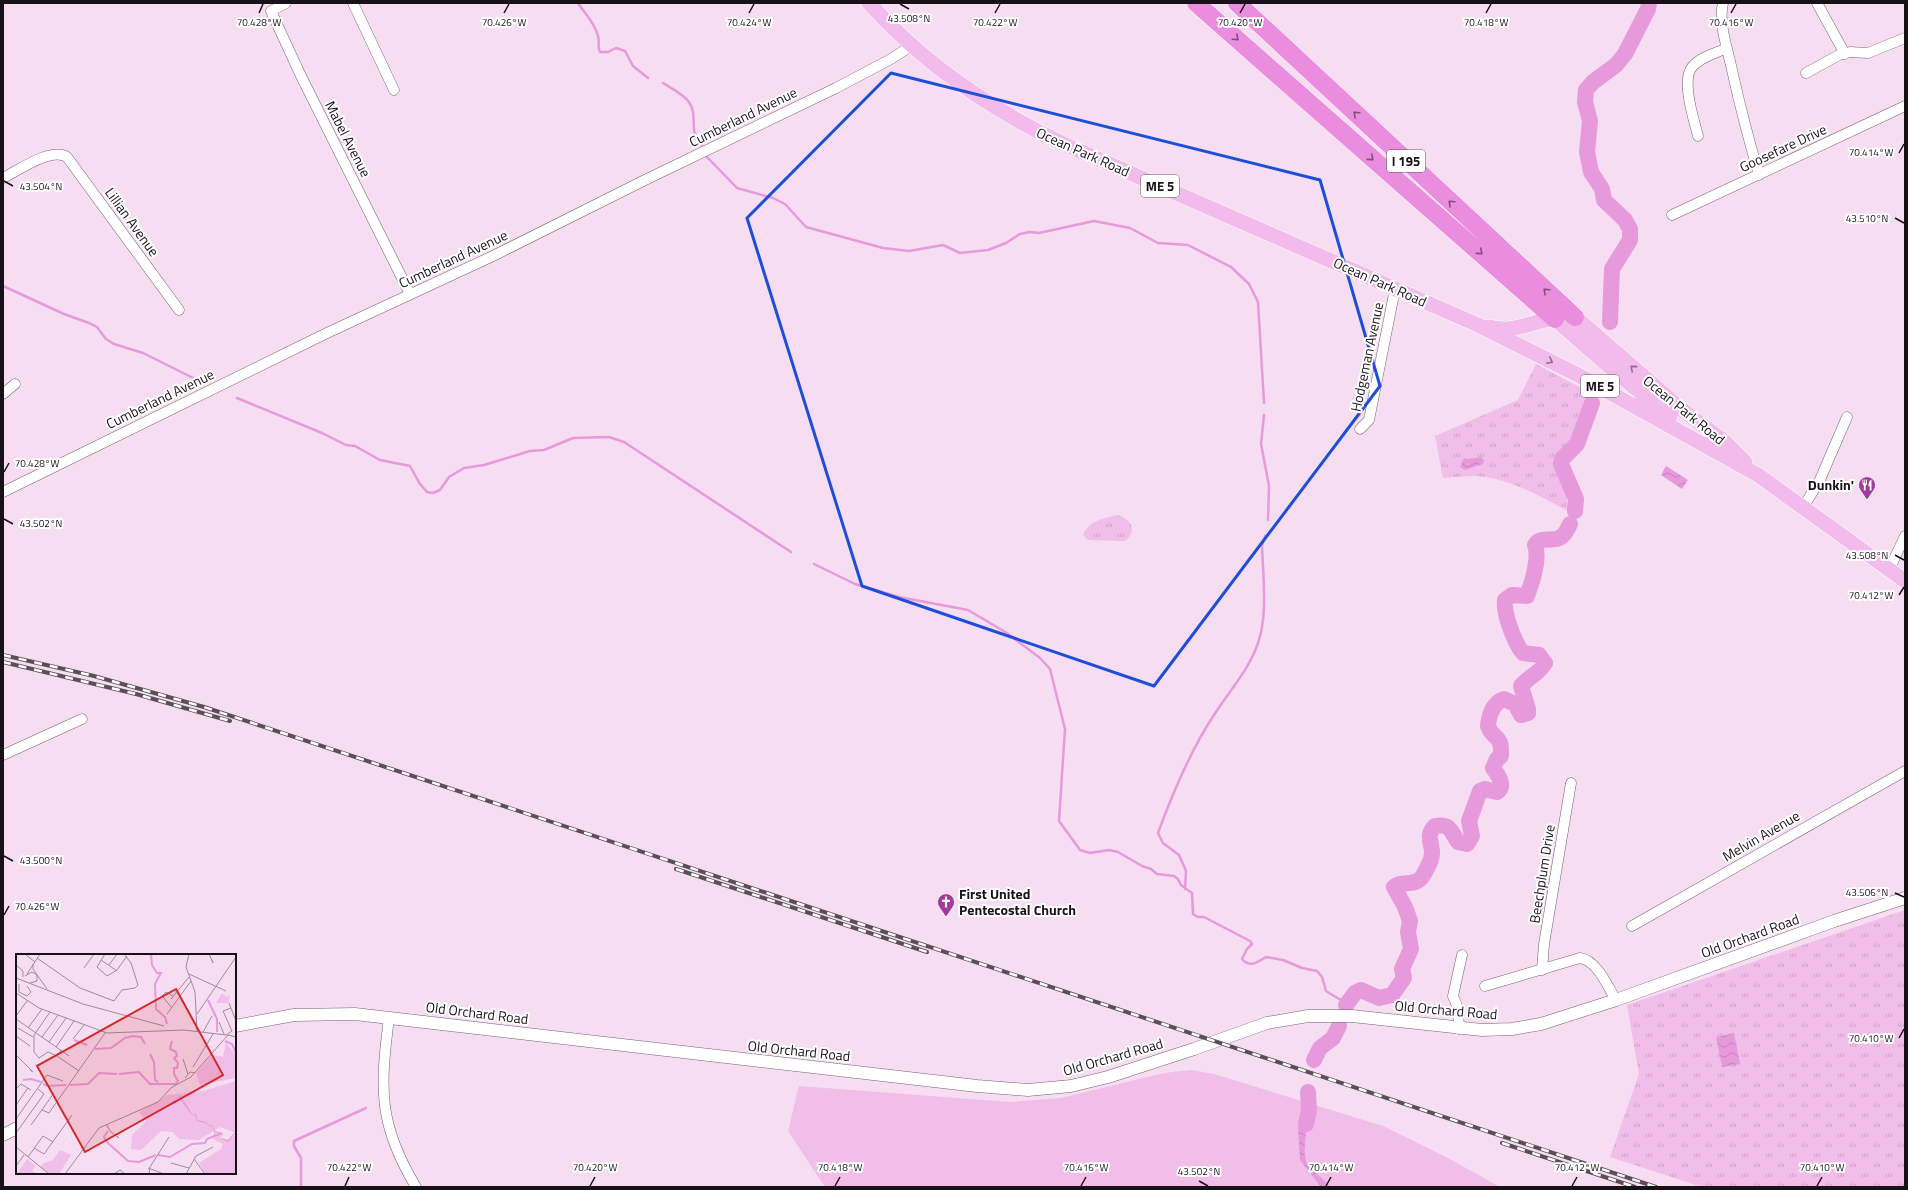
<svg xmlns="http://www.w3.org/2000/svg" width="1908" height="1190" font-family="'Titillium Web',sans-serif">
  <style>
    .grass { fill: #f1bde9 }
    .park { fill: url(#park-tufts) }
    .water { fill: url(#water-waves) }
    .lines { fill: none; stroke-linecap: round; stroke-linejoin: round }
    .stream { stroke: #e699db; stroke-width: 2.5 }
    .river { stroke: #e699db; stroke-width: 16 }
    .minor-casing { stroke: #776173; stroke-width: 11 }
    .tertiary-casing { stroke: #776173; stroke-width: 13 }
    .primary-casing { stroke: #fff; stroke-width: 16 }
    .motorway-casing { stroke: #fff; stroke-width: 19 }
    .minor { stroke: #fff; stroke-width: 10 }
    .tertiary { stroke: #fff; stroke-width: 12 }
    .primary { stroke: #f3bbec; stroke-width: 15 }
    .motorway { stroke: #eb8ddf; stroke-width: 18 }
    .rail-casing { stroke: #5b4e59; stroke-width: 4 }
    .rail { stroke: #fff; stroke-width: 2.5; stroke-dasharray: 8; stroke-linecap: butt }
    .oneway { stroke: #824f7c }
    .oneway2 { stroke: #916e8d }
    .marked { fill: none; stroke: #1d4ed8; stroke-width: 3; stroke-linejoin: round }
    .ticks { fill: none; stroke: #191118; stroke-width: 1.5 }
    .labels { text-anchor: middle; stroke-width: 4; stroke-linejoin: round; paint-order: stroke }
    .shield { fill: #fff; stroke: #5e585d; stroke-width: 1 }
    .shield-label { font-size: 13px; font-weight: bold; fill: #191118 }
    .street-label { font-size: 14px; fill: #191118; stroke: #fff }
    .poi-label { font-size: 14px; font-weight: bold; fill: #191118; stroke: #fff; text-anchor: end }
    .inset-river { fill: none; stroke: #e699db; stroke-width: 2 }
    .inset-road { fill: none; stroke: #9e8b9b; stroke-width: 1 }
    .view { fill: #d62828; fill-opacity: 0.15; stroke: #d62828; stroke-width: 2 }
    .inset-edge { fill: none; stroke: #191118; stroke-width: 2 }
    .ticks-label { font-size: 10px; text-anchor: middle; fill: #191118; stroke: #fff; stroke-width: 4; stroke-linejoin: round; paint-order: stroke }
  </style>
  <defs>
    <pattern id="park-tufts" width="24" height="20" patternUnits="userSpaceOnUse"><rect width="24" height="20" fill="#f1bde9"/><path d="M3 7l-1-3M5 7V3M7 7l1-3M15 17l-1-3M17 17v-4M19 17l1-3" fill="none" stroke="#cea1c7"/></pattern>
    <pattern id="water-waves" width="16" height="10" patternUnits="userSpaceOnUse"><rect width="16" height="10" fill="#e699db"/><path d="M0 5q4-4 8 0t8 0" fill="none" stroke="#c583bb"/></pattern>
  </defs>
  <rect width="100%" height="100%" fill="#f6ddf2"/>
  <path class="grass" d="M1191,1070L1214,1074L1383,1126L1448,1158L1500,1187H825L788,1131L799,1086L1010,1102L1061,1098L1164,1073Z"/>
  <path class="park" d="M1536,364L1589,392L1571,440L1559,451L1555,459L1554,466L1566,488L1568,511C1538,495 1509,478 1475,476C1464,476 1454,477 1443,478L1435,436L1518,400Z
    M1117,515C1130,518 1139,531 1125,541L1088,540L1083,535C1088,521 1104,518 1117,515Z
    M1905,910V1187H1702L1610,1157L1639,1074L1627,1005Z"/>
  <path class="water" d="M1481,457L1484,460L1483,464L1465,470L1460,467L1464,458L1468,459Z
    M1666,466L1688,480L1682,489L1661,475Z
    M1734,1033L1740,1064L1722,1067L1716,1037Z
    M1305,1101L1312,1104C1309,1117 1300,1153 1308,1165C1314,1173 1324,1179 1330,1187H1321L1300,1160L1298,1128Z"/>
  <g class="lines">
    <path class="stream" d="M578,3C585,14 595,23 598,36C600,42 597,46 600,52H608L616,48L625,51L633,66L648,78
      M663,83C671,88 683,94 689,102C699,117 687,130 702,145
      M707,157L737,188L773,198L785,204L806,227L883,248L909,251L943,245L960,253L988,250L1006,243L1020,234L1030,232L1039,233L1094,221L1130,228L1158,243L1188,245L1231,267L1249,284L1258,302L1264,403
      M3,286L64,314L89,323L97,327L106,339L114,344L143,353L193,378
      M237,398L322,433L346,445L355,446L380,460L410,466L420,484L427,492L433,493L440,490L449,477L464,468L484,465L530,451L544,450L573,438L609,437L624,442L791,552
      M1264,415L1261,444L1269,486L1268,520
      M814,564L855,584L899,597L968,610L1007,633L1040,658L1050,669L1065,729L1059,821L1080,850L1090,853L1109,850L1118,852L1142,866L1151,869L1157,874L1174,876L1178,879L1181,885L1192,893L1193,914L1198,917H1204L1250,941L1252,944L1247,949L1242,959C1250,969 1259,961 1266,957L1283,960L1302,968L1317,971L1322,977L1326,991L1339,999L1349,1000
      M1185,889L1186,871L1183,864L1179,855L1163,843L1158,833C1173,792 1190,751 1214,715C1229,691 1249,670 1258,643C1268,615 1263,575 1262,546L1265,536
      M301,1187V1158L294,1146V1141L366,1108"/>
    <path class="river" d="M1610,322L1612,269L1630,240V229L1625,220L1604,200L1602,189L1591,172L1587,152L1590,121L1585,102L1586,90L1593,82L1616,65L1625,54L1648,9L1649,3
      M1575,511L1576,499L1561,464L1562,459L1577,444L1592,403
      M1346,1005L1355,993L1361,990L1379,998L1392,995L1404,978L1402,969L1411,949L1408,932L1410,921L1405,907L1394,887C1401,880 1415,887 1422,877C1426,870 1433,860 1432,851C1431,841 1426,835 1435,826C1451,823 1451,832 1458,842L1467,844L1472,836L1469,821L1480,791L1485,789L1497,792C1506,786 1498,775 1493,768L1497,759L1501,756C1502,732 1493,741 1488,726C1489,715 1493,703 1504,699L1515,704L1521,715L1528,713V709L1521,686C1528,677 1539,674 1545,663L1539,655L1523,653C1515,644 1503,613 1505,600L1512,595L1527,596C1532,583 1540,558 1535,545C1541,535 1553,543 1561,537C1565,535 1568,528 1570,524
      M1314,1060L1320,1048L1333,1038L1339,1026
      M1306,1124L1309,1110L1308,1092"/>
    <g class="minor-casing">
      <path id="minor" d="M286,3L271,11L301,76L410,294
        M353,3L394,90
        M1723,3C1718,24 1728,50 1732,70C1740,106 1749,141 1759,175
        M1817,3L1845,54
        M1806,73L1839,55L1850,52L1868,53L1905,38
        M1698,136C1694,120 1681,81 1692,67C1700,57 1716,53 1727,48
        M3,178C19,170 51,147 67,157L179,310
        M1672,215L1905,106
        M3,394L15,384
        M1360,429L1369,420L1395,289
        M3,492L327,333L493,256L647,179L836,88L891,59L911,46
        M1803,507L1819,482L1847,417
        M1889,570L1905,536
        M3,755L82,719
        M1632,926L1905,771
        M1542,970L1544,944L1571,783
        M1485,986L1580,958C1597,960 1608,987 1616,1000
        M389,1018C380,1089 378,1124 416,1187
        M1459,1029L1458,1008L1453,996L1462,955"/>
    </g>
    <g class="tertiary-casing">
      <path id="tertiary" d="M235,1026L294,1015L355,1014L977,1086L1028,1090L1071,1086L1108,1077L1194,1049L1267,1023L1308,1016H1352L1482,1030L1512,1029L1541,1024L1616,1000L1834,921L1905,898
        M3,1135L17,1128"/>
    </g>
    <g class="primary-casing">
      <path id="primary" d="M869,3C925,65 991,110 1066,145L1478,325L1578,375L1758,475L1905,581
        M1555,319L1610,367L1670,417
        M1489,327C1497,329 1505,330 1514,328C1530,326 1561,312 1575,317L1680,408L1726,443L1745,462"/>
    </g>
    <g class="motorway-casing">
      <path id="motorway" d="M1196,3L1555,319
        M1237,3L1575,317"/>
    </g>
    <use href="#minor" class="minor"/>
    <use href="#tertiary" class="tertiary"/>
    <use href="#primary" class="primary"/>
    <use href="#motorway" class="motorway"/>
    <g class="rail-casing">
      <path id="rail" d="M3,655L94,676L204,707L1656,1187
        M3,662L136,694L230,721
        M676,869L927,952
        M1502,1143L1635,1187"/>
    </g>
    <use href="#rail" class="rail"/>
  </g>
  <defs><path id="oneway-chevron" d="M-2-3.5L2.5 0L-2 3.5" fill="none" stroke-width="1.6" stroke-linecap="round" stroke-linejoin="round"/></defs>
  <g class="oneway">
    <use href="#oneway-chevron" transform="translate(1236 38) rotate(42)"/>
    <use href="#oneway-chevron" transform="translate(1356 114) rotate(-137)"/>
    <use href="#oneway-chevron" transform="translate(1371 158) rotate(41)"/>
    <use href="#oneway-chevron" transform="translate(1451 203) rotate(-137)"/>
    <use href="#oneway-chevron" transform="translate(1480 252) rotate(41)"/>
    <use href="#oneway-chevron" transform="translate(1546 291) rotate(-137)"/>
  </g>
  <g class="oneway2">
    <use href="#oneway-chevron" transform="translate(1550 361) rotate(27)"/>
    <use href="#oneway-chevron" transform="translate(1633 368) rotate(-139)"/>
  </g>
  <path class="marked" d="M891,73L1320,180L1380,386L1154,686L862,586L747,218Z"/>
  <path class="ticks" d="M900,4L909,9M259,13L263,4M504,13L509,4M749,13L754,4M995,13L1000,4M1240,13L1245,4M1486,13L1491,4M1731,13L1736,4M1899,153L1904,144M4,181L13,186M1895,218L1904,223M4,472L9,463M4,519L13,524M1895,555L1904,560M1899,595L1904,587M4,856L13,861M1895,893L1904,897M4,915L9,906M1899,1038L1904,1029M1199,1181L1208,1186M345,1186L349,1177M590,1186L595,1177M835,1186L840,1177M1081,1186L1086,1177M1326,1186L1331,1177M1572,1186L1577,1177M1817,1186L1822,1177"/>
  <defs>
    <g id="restaurant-pin" transform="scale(0.9)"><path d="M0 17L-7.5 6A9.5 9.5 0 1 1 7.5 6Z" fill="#a43a9b" stroke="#fff"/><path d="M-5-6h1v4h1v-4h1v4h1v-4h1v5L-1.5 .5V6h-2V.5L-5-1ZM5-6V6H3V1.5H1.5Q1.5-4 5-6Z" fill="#fff"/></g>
    <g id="church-pin" transform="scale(0.9)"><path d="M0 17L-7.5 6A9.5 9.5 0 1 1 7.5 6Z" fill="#a43a9b" stroke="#fff"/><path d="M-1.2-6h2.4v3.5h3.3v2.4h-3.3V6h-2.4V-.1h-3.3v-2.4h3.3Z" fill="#fff"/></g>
  </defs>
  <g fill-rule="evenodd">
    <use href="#restaurant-pin" x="1867" y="485"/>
    <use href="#church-pin" x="946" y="902"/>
  </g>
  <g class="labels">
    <g class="shield">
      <rect x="1387" y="150" width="38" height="22" rx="3"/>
      <rect x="1141" y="175" width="38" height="22" rx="3"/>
      <rect x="1581" y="375" width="38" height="22" rx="3"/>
    </g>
    <g class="shield-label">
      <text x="1406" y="166">I 195</text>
      <text x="1160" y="191">ME 5</text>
      <text x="1600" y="391">ME 5</text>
    </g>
    <g class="street-label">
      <text transform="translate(743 117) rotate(-26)" y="5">Cumberland Avenue</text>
      <text transform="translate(348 139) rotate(63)" y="5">Mabel Avenue</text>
      <text transform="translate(1783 148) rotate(-25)" y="5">Goosefare Drive</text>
      <text transform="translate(1083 152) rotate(24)" y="5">Ocean Park Road</text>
      <text transform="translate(132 222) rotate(54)" y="5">Lillian Avenue</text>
      <text transform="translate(453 259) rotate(-25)" y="5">Cumberland Avenue</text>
      <text transform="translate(1380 282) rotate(24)" y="5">Ocean Park Road</text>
      <text transform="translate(1367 357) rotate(-78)" y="5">Hodgeman Avenue</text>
      <text transform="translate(160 399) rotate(-26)" y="5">Cumberland Avenue</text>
      <text transform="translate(1684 410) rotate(39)" y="5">Ocean Park Road</text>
      <text transform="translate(1761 836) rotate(-30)" y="5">Melvin Avenue</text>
      <text transform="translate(1542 874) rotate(-81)" y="5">Beechplum Drive</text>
      <text transform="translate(1750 936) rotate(-20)" y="5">Old Orchard Road</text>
      <text transform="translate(1446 1010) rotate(5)" y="5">Old Orchard Road</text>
      <text transform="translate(477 1013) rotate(7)" y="5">Old Orchard Road</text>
      <text transform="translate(799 1051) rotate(6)" y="5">Old Orchard Road</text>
      <text transform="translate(1113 1057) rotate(-16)" y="5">Old Orchard Road</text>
    </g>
    <g class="poi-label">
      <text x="1854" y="490">Dunkin'</text>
      <text x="959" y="899" text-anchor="start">First United<tspan x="959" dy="16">Pentecostal Church</tspan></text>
    </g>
  </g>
  <g transform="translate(16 954)">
    <rect width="220" height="220" fill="#f6ddf2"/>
    <path d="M220,127V179L204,173L183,186L163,185L157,178L145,177L125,196L115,195L116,181L130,167L123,158L152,141L187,137ZM44,196L55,201L43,220H35L24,213L28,209L37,206Z" fill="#f1bde9"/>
    <path d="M11,205L19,212L16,217L21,220H1Z" fill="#f1bde9"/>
    <path d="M206,39L210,43L214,42L212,49H200ZM210,89L220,101V124L184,131L180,119L196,101L207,103ZM198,177L202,181L206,180L204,185L212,188L217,181L220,183V220H190L183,209L205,195L207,190L197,185Z" fill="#f1bde9"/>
    <path d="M160,139L170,150L176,160H180L181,166L190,168L194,172L197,171L199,177L207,179L205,184L212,186L218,179L220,180V183L218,180L212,188L205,185L206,180L202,182V179L198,178L197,172L194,173L190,169L181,167L179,161L175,160Z" fill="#e699db"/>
    <path class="inset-river" d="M135,0L136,11L141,19H145L139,30L140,55L149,63L151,70M192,46L201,65V78M58,86L71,91M156,87L154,95L160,98L161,102L158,104L162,109L161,114H158V120L162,127L159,131M209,87L216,90L220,99M79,95L95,94L109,84L117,82L125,83L129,90M134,100L138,108L139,126L142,128M103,120L123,118L134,130H159M7,126L15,125L25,128M27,130L32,132L50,131M54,131L72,130L83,119L101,120M92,177L88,183L92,189L112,207L123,208L140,201M142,201L154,203L176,190L189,189L191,185L203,180"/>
    <path class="inset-road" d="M9,0L19,8M89,0L81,13L91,22L101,16L111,2M173,0L170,13L179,38L181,77M193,0L197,9L196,6M21,4L64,34L98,47L106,36L119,34L122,31L115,9L108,0M85,6L101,17M17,10V15L31,35M0,11L7,17V23M93,11L101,0M68,14L78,0M11,20L24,0M173,20L210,37M9,22L16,18L21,21V27L14,29M0,24L67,50L148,72M3,30V38L11,42L15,38L11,32M0,39L23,54L91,79L168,76L210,81L216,77M155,45L173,23M213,49L220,67M156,54L146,42L150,38L157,42M215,54L207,57L216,77M34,58L18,81V98L23,104L32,98L41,102M151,60L175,27M181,60L220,3M0,62L11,47M0,65L53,102M203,68L208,80M2,74L17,83M12,74L26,55M187,78L196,62M0,82L14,92M26,83L42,61M57,85L68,71M33,88L50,64M40,93L58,67M45,96L41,102L63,117M0,101L17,118L14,116M167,105L172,120M177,113L197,80M169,124L174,118L179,119M0,135L5,130L15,136M0,151L12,134M26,156L33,159L89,79M0,165L31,121L47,127M90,170L95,178L103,184L101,182M15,171L38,139M0,179L28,140L22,135M0,193L33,220M18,194L28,200L56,161M12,203L27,182L37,188M178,205L189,220M155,209L173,214M0,212L8,201M132,214L148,220M49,220L83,174L142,148L156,133L175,123L212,81L220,83M98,220L104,216L109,220M133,220L134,213L153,183M170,220L180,202L197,193"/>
    <path class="view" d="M160,35L207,121L69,198L21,112Z"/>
    <rect width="220" height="220" class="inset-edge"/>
  </g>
  <g class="ticks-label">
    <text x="909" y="22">43.508°N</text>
    <text x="259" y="26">70.428°W</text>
    <text x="504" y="26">70.426°W</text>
    <text x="749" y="26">70.424°W</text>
    <text x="995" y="26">70.422°W</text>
    <text x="1240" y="26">70.420°W</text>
    <text x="1486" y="26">70.418°W</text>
    <text x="1731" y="26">70.416°W</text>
    <text x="1871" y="156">70.414°W</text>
    <text x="41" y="190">43.504°N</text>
    <text x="1867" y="222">43.510°N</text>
    <text x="37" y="467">70.428°W</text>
    <text x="41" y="527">43.502°N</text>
    <text x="1867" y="559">43.508°N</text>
    <text x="1871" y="599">70.412°W</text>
    <text x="41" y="864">43.500°N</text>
    <text x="1867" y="896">43.506°N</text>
    <text x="37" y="910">70.426°W</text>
    <text x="1871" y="1042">70.410°W</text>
    <text x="349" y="1171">70.422°W</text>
    <text x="595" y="1171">70.420°W</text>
    <text x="840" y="1171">70.418°W</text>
    <text x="1086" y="1171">70.416°W</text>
    <text x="1331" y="1171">70.414°W</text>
    <text x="1577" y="1171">70.412°W</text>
    <text x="1822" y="1171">70.410°W</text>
    <text x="1199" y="1175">43.502°N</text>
  </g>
  <rect width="1908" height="1190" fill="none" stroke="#191118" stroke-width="8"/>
</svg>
